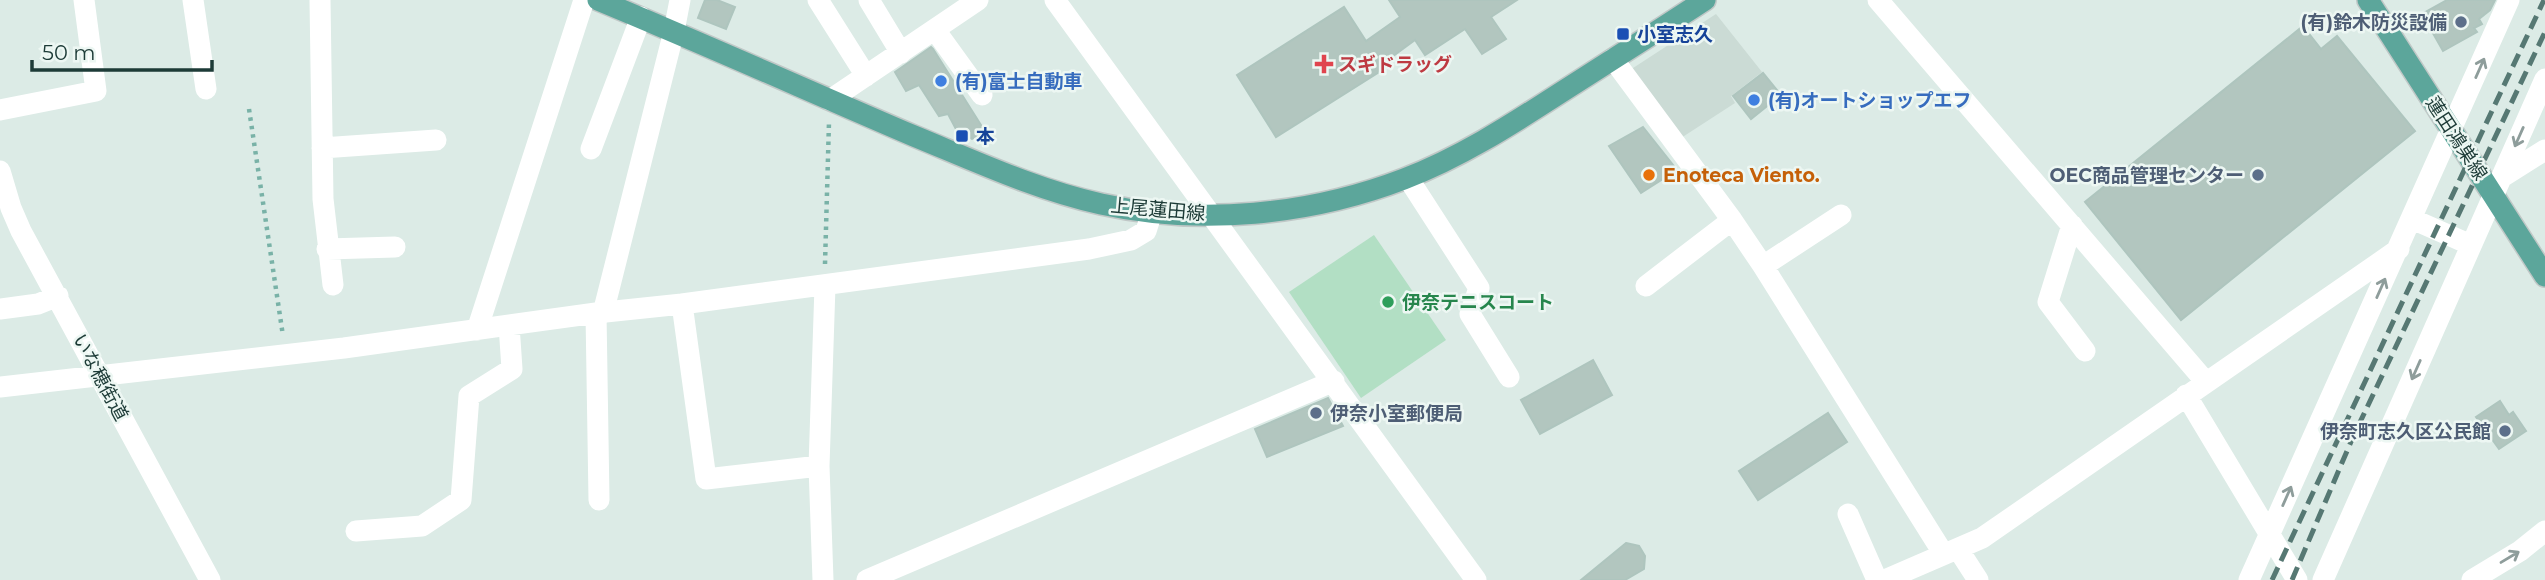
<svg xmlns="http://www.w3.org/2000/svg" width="2545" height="580" font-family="Montserrat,'Noto Sans JP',sans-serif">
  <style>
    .built { fill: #cbdbd5 }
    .green { fill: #b2dfc4 }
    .building { fill: #b2c6bf; stroke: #aec5be; stroke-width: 2 }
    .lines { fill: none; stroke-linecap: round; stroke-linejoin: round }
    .major-casing { stroke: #c0c8c7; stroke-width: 24 }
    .path { stroke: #79b2a7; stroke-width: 4.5; stroke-dasharray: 3.5 5; stroke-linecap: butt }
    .minor { stroke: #fff; stroke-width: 21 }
    .major { stroke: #5ca69b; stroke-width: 21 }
    .rail { stroke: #567873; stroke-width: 5; stroke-dasharray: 14 7; stroke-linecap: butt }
    .oneway { stroke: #8e9d9b }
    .service-dot { fill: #5c6f8a; stroke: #edf7f3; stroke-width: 2.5 }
    .transit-dot { fill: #1a4fb4; stroke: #edf7f3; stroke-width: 2.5 }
    .health-dot { fill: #e0444e; stroke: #edf7f3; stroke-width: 2.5 }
    .shop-dot { fill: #3f7fe0; stroke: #edf7f3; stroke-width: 2.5 }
    .food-dot { fill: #e8710a; stroke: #edf7f3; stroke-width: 2.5 }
    .leisure-dot { fill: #2e9e5b; stroke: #edf7f3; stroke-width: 2.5 }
    .labels { text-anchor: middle; stroke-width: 5; stroke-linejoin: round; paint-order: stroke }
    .service-label { font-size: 19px; font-weight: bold; fill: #4e5e75; stroke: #edf7f3; text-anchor: end }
    .transit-label { font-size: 19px; font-weight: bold; fill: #164399; stroke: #edf7f3; text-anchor: start }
    .health-label { font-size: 19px; font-weight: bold; fill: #be3a42; stroke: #edf7f3; text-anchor: start }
    .shop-label { font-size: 19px; font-weight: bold; fill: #366cbe; stroke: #edf7f3; text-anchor: start }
    .street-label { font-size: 19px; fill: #1d3b37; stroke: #edf7f3 }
    .food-label { font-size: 19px; font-weight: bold; fill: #c56008; stroke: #edf7f3; text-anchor: start }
    .leisure-label { font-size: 19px; font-weight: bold; fill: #27864d; stroke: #edf7f3; text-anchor: start }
  </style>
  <rect width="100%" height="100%" fill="#dcebe6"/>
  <path class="built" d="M1716,14L1762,72L1731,96L1735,103L1681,138L1630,70Z"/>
  <path class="green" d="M1374,235L1446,340L1361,398L1289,292Z"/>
  <path class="building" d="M705,0H717L735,7L726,29L698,18Z
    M1389,0H1517L1491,17L1506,39L1482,54L1465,29L1425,55L1415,40L1381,65L1384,69L1276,137L1237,75L1344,7L1366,41L1400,17Z
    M2447,0H2495L2490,10L2479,19L2482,24L2474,28L2477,32L2443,51L2422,14Z
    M2303,26L2321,49L2337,36L2415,131L2181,320L2085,202Z
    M931,47L933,49L986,133L972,139L957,131L948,114L939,116L919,85L906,91L895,72Z
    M1763,73L1781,95L1751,119L1733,96Z
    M1643,127L1677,170L1641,193L1609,146Z
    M1593,360L1612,395L1540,434L1521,400Z
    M1328,398L1343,426L1267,457L1255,429Z
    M2500,401L2509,415L2513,412L2526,431L2499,449L2476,417Z
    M1828,413L1847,442L1758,500L1739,471Z
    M1626,543L1639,546L1645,556L1644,569L1625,580H1581Z"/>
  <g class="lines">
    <g class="major-casing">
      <path id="major" d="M598,0C704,44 809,91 914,136C975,161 1037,190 1101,204C1200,226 1310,215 1404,179C1459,158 1509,126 1557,95C1607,63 1656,32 1705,0
        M2368,0L2545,276"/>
    </g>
    <path class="path" d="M249,109L283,336
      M825,264L829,122"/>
    <path class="minor" d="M193,0L206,89
      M320,0L323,199L333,285
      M818,0L866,76
      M869,0L901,53
      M1055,0L1476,580
      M1878,0L2205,381
      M935,30L982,95
      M1613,59L1732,220L1763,266L1943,553
      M830,100L978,0
      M0,110L96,91L84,0
      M322,148L436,140
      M591,149L641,17
      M0,171L11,208L21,231L210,580
      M2502,177L2545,150
      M1408,178L1479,288L1470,314L1509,377
      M2412,219L2471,245
      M2072,225L2048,302L2085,351
      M327,249L395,247
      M1763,266L1841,215
      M1646,286L1732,220
      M682,304L706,479L819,466
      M0,309L38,304L58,296
      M596,313L599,500
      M603,313L674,31L680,0
      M477,330L584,0
      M0,387L344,348L596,313L682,304L1089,249L1131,240L1146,231L1152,212
      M2186,395L2297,580
      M1848,514L1877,580
      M356,531L422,526L461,500L469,396L512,369L509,325
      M1958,549L1978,580
      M823,580L819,466L825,286
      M867,580L1334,381
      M1885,580L1982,538L2399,249
      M2249,580L2509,0
      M2323,580L2545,79
      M2472,580L2520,551L2545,531"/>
    <use href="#major" class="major"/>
    <path class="rail" d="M2272,580L2544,0
      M2292,580L2353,437L2545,32"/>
  </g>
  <defs><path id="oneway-shaft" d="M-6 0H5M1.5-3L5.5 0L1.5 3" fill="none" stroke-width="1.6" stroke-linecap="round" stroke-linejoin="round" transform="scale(1.75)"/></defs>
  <g class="oneway">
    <use href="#oneway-shaft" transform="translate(2480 68) rotate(-66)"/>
    <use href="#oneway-shaft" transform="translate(2519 137) rotate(114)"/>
    <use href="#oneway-shaft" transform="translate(2381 288) rotate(-66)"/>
    <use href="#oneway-shaft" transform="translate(2416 370) rotate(114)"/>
    <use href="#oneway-shaft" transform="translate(2287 496) rotate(-66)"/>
    <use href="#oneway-shaft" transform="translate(2510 557) rotate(-31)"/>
  </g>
  <g class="service-dot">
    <circle cx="2461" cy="22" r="7"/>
    <circle cx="2258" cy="175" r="7"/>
    <circle cx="1316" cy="413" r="7"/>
    <circle cx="2505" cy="431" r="7"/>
  </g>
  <g class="transit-dot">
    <rect x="1616" y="27" width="14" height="14" rx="3.5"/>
    <rect x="955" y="129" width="14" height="14" rx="3.5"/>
  </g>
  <path class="health-dot" d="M1320.5 53.5h7v7h7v7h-7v7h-7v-7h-7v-7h7z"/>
  <g class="shop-dot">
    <circle cx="941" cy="81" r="7"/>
    <circle cx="1754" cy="100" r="7"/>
  </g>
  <circle class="food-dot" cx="1649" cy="175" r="7"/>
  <circle class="leisure-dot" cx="1388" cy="302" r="7"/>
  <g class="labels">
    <g class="service-label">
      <text x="2447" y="29">(有)鈴木防災設備</text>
      <text x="2244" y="182">OEC商品管理センター</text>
      <text x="1330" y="420" text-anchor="start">伊奈小室郵便局</text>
      <text x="2491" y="438">伊奈町志久区公民館</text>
    </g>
    <g class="transit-label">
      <text x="1637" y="41">小室志久</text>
      <text x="976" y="143">本</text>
    </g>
    <g class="health-label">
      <text x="1338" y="71">スギドラッグ</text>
    </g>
    <g class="shop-label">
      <text x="955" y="88">(有)富士自動車</text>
      <text x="1768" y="107">(有)オートショップエフ</text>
    </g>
    <g class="street-label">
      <text transform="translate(2457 138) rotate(57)" y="7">蓮田鴻巣線</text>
      <text transform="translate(1158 209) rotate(5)" y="7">上尾蓮田線</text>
      <text transform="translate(101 377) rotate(62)" y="7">いな穂街道</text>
    </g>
    <g class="food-label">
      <text x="1663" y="182">Enoteca Viento.</text>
    </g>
    <g class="leisure-label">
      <text x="1402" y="309">伊奈テニスコート</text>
    </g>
  </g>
  <path d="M32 60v10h180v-10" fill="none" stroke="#1d3b37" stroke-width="3.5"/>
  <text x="42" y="60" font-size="21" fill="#1d3b37" stroke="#edf7f3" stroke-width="5" paint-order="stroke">50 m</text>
</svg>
